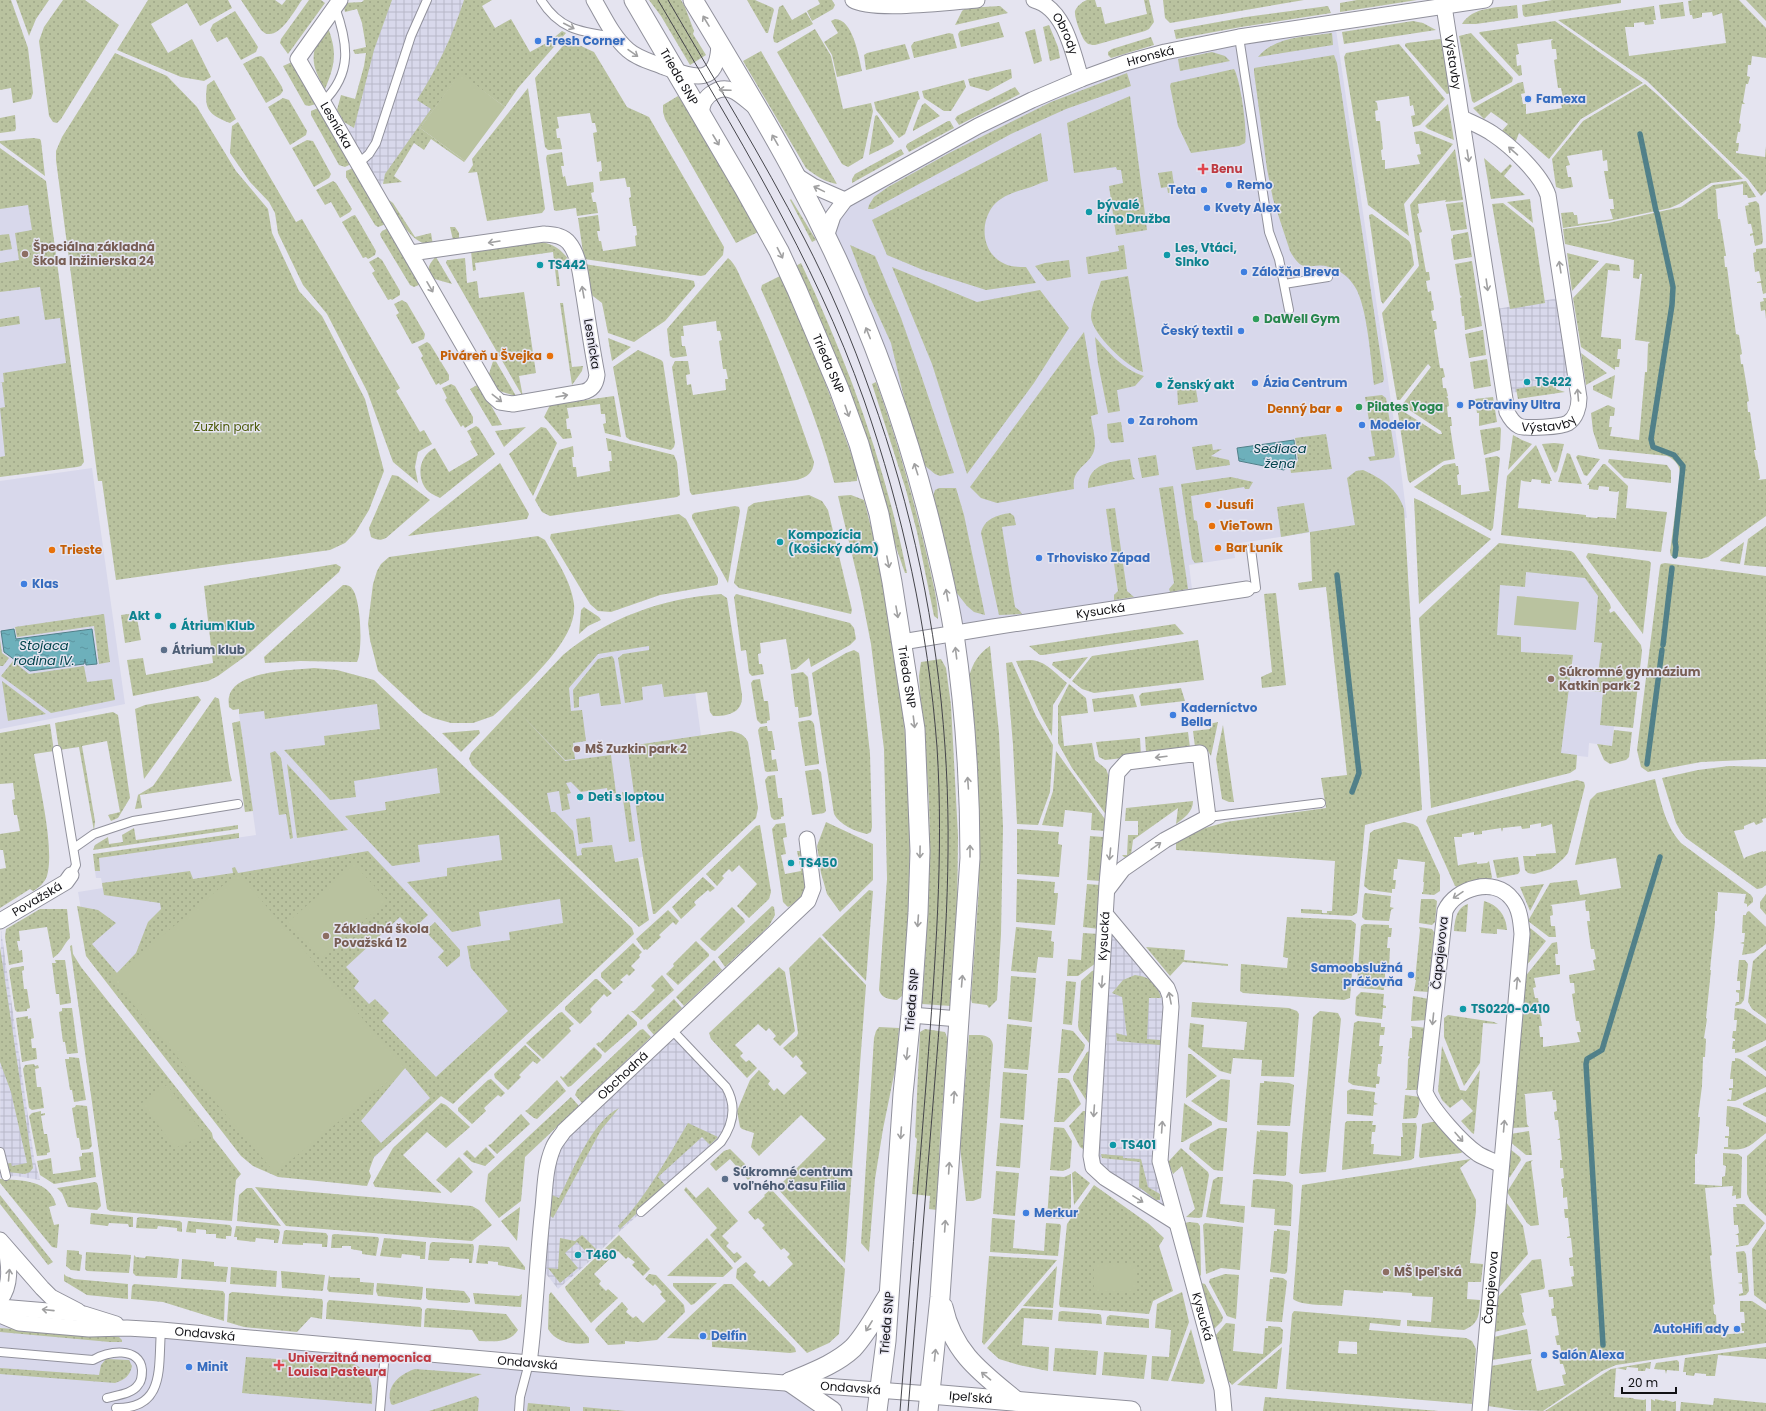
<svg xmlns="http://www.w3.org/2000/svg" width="1766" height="1411" font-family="Poppins,sans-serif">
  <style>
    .built { fill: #d8d8eb }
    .industrial { fill: url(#industrial-grid) }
    .green { fill: url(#green-dots); fill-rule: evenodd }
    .pitch { fill: #b9c29f }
    .water { fill: url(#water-ripples); stroke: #518089 }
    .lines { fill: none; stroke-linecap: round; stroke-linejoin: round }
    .stream { stroke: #518089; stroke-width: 5.5 }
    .service-casing { stroke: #91919c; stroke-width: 10 }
    .minor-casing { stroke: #91919c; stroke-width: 17 }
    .tertiary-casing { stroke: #91919c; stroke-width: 21 }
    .service { stroke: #fff; stroke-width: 8 }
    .minor { stroke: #fff; stroke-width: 15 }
    .tertiary { stroke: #fff; stroke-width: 19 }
    .tram { stroke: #45454b; stroke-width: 1 }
    .oneway { stroke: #a0a0a1 }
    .shop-dot { fill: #3f7fe0; stroke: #e5e4f0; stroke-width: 1.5 }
    .health-dot { fill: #e0444e; stroke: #e5e4f0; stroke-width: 1.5 }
    .culture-dot { fill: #0f9aa8; stroke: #e5e4f0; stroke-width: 1.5 }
    .education-dot { fill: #8d6e63; stroke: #e5e4f0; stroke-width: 1.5 }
    .leisure-dot { fill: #2e9e5b; stroke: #e5e4f0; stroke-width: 1.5 }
    .food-dot { fill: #e8710a; stroke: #e5e4f0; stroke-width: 1.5 }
    .service-dot { fill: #5c6f8a; stroke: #e5e4f0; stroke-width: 1.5 }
    .labels { text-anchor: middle; stroke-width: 3; stroke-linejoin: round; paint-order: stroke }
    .street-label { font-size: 12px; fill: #111115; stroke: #e5e4f0 }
    .shop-label { font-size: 12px; font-weight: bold; fill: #366cbe; stroke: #e5e4f0; text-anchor: start }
    .health-label { font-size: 12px; font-weight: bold; fill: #be3a42; stroke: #e5e4f0; text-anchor: start }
    .culture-label { font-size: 12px; font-weight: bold; fill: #0d838f; stroke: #e5e4f0; text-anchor: start }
    .education-label { font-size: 12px; font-weight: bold; fill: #785e54; stroke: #e5e4f0; text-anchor: start }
    .leisure-label { font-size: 12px; font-weight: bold; fill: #27864d; stroke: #e5e4f0; text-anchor: start }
    .food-label { font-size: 12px; font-weight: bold; fill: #c56008; stroke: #e5e4f0; text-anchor: start }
    .park-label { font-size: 12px; fill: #4d5b0b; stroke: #e5e4f0 }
    .service-label { font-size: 12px; font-weight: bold; fill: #4e5e75; stroke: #e5e4f0; text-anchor: start }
    .water-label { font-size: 13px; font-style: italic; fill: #03444d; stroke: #e5e4f0 }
  </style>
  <defs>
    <pattern id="industrial-grid" width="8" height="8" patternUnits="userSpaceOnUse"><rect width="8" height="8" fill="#d8d8eb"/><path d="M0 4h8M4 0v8" fill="none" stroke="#b8b8c9"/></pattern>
    <pattern id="green-dots" width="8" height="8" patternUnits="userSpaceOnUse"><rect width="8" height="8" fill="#b9c29f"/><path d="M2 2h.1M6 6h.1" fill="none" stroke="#9ea688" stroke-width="1.8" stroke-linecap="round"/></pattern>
    <pattern id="water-ripples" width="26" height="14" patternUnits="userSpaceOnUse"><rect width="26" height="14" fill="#6db0bb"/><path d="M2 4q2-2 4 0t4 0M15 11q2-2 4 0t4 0" fill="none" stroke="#5d96a0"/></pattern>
  </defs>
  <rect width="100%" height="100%" fill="#e5e4f0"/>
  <path class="built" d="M1335,23L1400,462L1407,518L1233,544L1235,558L1189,565L1193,597L954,634L919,480L816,217L876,182L1125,63Z
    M0,160L42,190L79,452L0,463Z
    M92,468L125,704L0,729V481Z
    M1498,557L1576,565L1624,631L1612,746L1589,743L1588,757L1561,754L1468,793Z
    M687,632L701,736L648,856L578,868L472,765L581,648Z
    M377,704L560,899L571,972L374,1158L275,1173L88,950L78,892L103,888L101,878H96L95,871L100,870L99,858L256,835L239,714L264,710L265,719Z
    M0,1315L790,1382L832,1411H0Z"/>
  <path class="industrial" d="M385,0H466L435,108L376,192L346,141L376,24Z
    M1564,297L1577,382L1504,394L1491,310Z
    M1106,915L1167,988L1161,1144L1177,1223L1093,1167Z
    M1,930L34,1158L40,1180L16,1176L0,1177Z
    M672,1030L726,1087L733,1104L721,1142L620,1231L591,1260L558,1289L547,1275L538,1268L553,1147Z"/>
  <path class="green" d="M0,0H11L28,48L33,93L31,99L13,103L11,88L0,90Z
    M16,0H49L36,19L29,36Z
    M63,0H85L119,25L61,119L57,123L53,122L49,116L39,41L44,27Z
    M148,0H228L232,8L200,26L187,3L151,24L168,53L192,39L211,77L204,81L181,77L117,50Z
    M241,0H275L282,5L286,0H302C294,11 276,46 261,30Z
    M309,0H321L325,3L288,54L280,43L281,39Z
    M364,0H392L374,50L354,128L344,122L337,110L341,95L355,99L364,66L366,53L355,54L353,50L366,47L362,23L357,9L345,12L343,3L362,2Z
    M464,0H492L482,6L495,28L511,19L530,52L550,41L562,31L566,33L518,88L505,107L460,74L420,128L465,161L464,162L431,139L424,150L414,143L394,176L402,182L383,184L385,174L431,109L417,100C438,67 452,37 464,0Z
    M649,0H681L685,7L694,31L693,34L706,55L690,65L661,16Z
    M747,0H755L773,8L774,10L768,33H766Z
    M818,0H832L835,5L833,9L812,21L807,11L820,4Z
    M1087,0H1095L1097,7H1101L1105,24L1147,14L1144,0H1149L1154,22L1149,29L1145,31L1095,45C1092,45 1088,45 1086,42C1082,39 1074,17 1075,11C1077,6 1082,2 1087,0Z
    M1163,0H1304L1170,23L1165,18Z
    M1357,0H1417L1340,12V3Z
    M1552,0H1621V3L1525,17L1523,15L1522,5Z
    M1693,0H1739L1766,28V58L1752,56L1751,65H1748L1747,76L1750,77L1748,84H1746L1743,102L1745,104H1742L1739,123L1741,124L1740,132H1738L1736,143H1739L1738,151H1736V153L1765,157L1766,146V191L1761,196L1748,179L1647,81L1558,20L1654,6L1656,20H1653L1654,24L1645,25L1644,22L1634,23V27H1625L1629,56L1726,43L1722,13L1713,16L1712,12L1702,13V17L1693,19L1692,15H1690L1688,1Z
    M1746,0H1766V21Z
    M1683,2L1685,16L1661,19L1659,5Z
    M783,5L792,20L806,12L813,24L777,43L774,42L773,37L779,7Z
    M1517,5L1518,18L1476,24H1462C1473,6 1498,8 1517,5Z
    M1000,6L1008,13L955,25L962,11L966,8Z
    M1328,6L1331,13L1241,27L1176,39L1174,30L1246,17Z
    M235,11L258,47L256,52L241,60L227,37L217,42L210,30L213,24Z
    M835,19C853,19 859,57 862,71L837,77L832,55L824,42L838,33L831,21Z
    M1413,21L1423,23L1436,30L1344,44L1342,32Z
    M1555,21L1643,83L1581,119L1549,159L1519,133L1514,146L1500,133L1508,124L1491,112L1484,119L1473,108L1518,83L1523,82L1525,93L1521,94L1523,104H1526V114L1562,108L1560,99L1563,98L1561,88H1558L1554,60L1557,59L1556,49H1552L1551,41L1553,39L1517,44L1519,54L1516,55L1517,66L1521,65L1522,75L1519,76L1479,33L1480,32Z
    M999,22L1004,37L961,47L958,34L960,31Z
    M327,25C337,51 336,63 325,89C309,62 310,51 327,25Z
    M1049,25L1058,47L1060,58L1050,61L1043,27Z
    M815,29L831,56L843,109L871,103L873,111L863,158L848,167L842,164L777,52Z
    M1035,29L1042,61L1034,64L1025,32Z
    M949,33L953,34L957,48L914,58L911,46L914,42Z
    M1332,33L1333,45L1258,57C1275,36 1306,37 1332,33Z
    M1471,33L1513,78L1512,82L1474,103L1472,101L1459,36Z
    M1151,37L1154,45L1111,58L1108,55V52L1112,49Z
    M1440,39L1442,40L1451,93L1447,94L1405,46V44L1407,43Z
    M568,40L594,52L627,107L649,117L724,247L723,255L705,275L701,276L584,259L578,218L598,215L600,231H597L599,241H601L603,251L636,246L635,236L637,235L636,226H633L629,198L631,197L630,187H627L625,178L600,181L599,172L602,171L601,161L597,162L593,133L597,132L595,123H592L590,113L557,117L559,128L556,129L557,138H560L562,149L548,150L545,147L535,78Z
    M905,44L910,59L866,70L864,55L867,53Z
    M1399,44L1445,99L1420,125L1413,127L1411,116L1415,115L1413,105L1410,106L1409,96L1375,101L1377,103L1378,110L1375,111L1376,121H1380L1383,149L1381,150L1382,160H1385V169L1420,164L1417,155L1421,154L1419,144H1416L1414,132L1421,131L1453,144L1404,204L1409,236L1368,205L1344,57L1346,53Z
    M761,51L837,184C825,182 816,176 806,168L743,61Z
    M1212,52L1225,56L1230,61L1180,71L1178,59Z
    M115,53L167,76L197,107L236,171L268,209L272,233L299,291L322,316L365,399L384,471L369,510L355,533L345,543L330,550L116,580L102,481H98L56,160V151L62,137Z
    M1334,55L1337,63L1384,379L1383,382L1374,385C1371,361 1367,305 1355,287C1349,277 1340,270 1329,267C1310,261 1304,277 1290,251L1273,199L1267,169L1254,72V68Z
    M261,56L264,58L282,87L283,91L280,95L266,103L243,64L256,57Z
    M292,62L316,104L309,106L305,105L283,66Z
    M1011,69L1012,78L988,91L970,86L968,79Z
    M1234,69C1240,78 1248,132 1245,143L1239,146L1191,153L1178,126L1170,86L1171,83Z
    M1127,73L1131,86L1066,109L1011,134L873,209H868L869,205L874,197L888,187L951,152L1051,102Z
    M214,80L236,119L230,123C208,114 204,110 207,85Z
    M964,80L966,87L951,111H944L924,98L922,91Z
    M1645,84L1660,97L1743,179L1711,183L1679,204L1670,208L1609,221L1563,228L1561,213L1573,212L1574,215H1577L1578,224L1613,219L1610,209H1614L1613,199H1609L1604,171H1608L1607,160L1603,161L1602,150L1567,156L1570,165L1566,166L1568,177H1571L1573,187L1562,189L1556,187L1552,159L1583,121Z
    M1015,87L1020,94L959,125L955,119L957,116Z
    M528,88L545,209L542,213L487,221L477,172L468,173L473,165L472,159Z
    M918,91L920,99L918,100L905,134L899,138L876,110L874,102Z
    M678,96L691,114L758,232L736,243L665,119L663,112V105Z
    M1130,96L1147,230L1116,235L1109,186L1123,183L1121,170H1117L1116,167L1074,173L1067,123Z
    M283,98L289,100L307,131L306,135L290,145L268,107Z
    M925,103L940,116L913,131V129L922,105Z
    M1448,104L1454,140L1428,129L1425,126Z
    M318,108L351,164L345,167L339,165L311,115V111Z
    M15,115L16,128L15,131L0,133V118Z
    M877,115L894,141L892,144L869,155L875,116Z
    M948,121H950L954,128L909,152L906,147L907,144Z
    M238,122L296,222L302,219L400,388L396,391L420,432L424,430L432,444L418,452L415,467L418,483L393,462L367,391L327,314L303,285L278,233L275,213L269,202L250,182L230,153L232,126Z
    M1041,133L1048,181C1041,182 1035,186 1028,188C1015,192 1003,195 993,206C979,224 982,254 1005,264C1011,267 1019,267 1026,267L1036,283L986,290L923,270L887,255L872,220Z
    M33,138L40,139L41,141L45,176L0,143V141Z
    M307,140L313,141L331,174L329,178L314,187L292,148Z
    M0,148L46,181L84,462L81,466L77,467L0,477V457L5,456L0,408L5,407L2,383H0L4,382L3,373L66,363L60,318L45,320L40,287L0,292V263L19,260L15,233L32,230L28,205L0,209Z
    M901,149L904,154L852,183V179L855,174Z
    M1455,149L1463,200L1445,202L1446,200L1418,204L1419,213L1417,214L1422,232L1419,233L1426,272H1429L1430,280L1426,281L1428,292L1431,291L1432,300H1431L1433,301L1434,310L1431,311L1433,321H1436L1437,329L1434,330L1440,368H1443L1445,377L1442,378L1443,388H1446L1448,396L1446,397L1448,398L1449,406L1447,407L1448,417H1451L1452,426H1450L1455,459L1444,461L1410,483L1408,480L1398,413L1401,410L1439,434H1442L1441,431L1402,405L1431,367L1428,364L1400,400H1397L1382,313L1419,266L1410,205Z
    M562,152L564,166H561L563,177L565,176L567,186L593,182L594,192L591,193L593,202H596L598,213L577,216L576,208L556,211L554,210L546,158L547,155Z
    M1484,158L1501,173L1510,164L1512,166L1504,176L1525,195L1491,199Z
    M353,168L386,224L378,227L375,225L346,177V171Z
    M1172,171L1175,192L1168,193L1167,187L1161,188L1158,173Z
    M333,181L336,183L352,209L350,212L340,218L331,202L325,205L316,190Z
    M1746,181L1756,197L1748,198L1747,195H1743V184L1715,189L1716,190L1718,219H1720L1726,256H1724L1725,267H1727L1736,334L1739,335L1742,354L1740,355L1741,364H1743L1749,401L1747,402L1748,412H1750L1756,450H1754L1756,460H1757L1760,478L1758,480L1766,479V516L1708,557L1701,559L1671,556L1670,552L1680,475C1680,466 1676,460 1667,456L1599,449L1593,431L1591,413L1608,405L1615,408L1614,416H1610L1609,427H1612L1610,436L1639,440L1645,372H1647L1648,344L1650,342L1635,340L1642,274H1640L1639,279L1633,278L1634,260L1565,244L1563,229L1608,223L1681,207L1713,185Z
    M791,199L816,240L812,242L790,200Z
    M1530,199L1533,223L1507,202Z
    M389,200L393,203L415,237L431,233L433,245L453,240L450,227H455L459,233V241C451,242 442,245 434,245C410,245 399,218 389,200Z
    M1756,201L1759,204L1763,240L1762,244L1755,246L1753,235L1750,236V234L1753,233L1751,224H1748L1745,206L1749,205L1748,203Z
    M1463,202L1467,229L1451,231L1446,204Z
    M1503,203L1534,228L1545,303L1510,309L1492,204Z
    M1372,214L1409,241L1411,245L1414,265L1383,304L1381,301L1369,216V215Z
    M352,216L355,215L357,218L376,251L375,255L368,259L366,257L363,258L342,222Z
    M388,228L421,284L414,287L410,285L381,237L380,234L382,231Z
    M1468,232L1472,257L1454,260L1451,239L1453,238V235Z
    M9,234L12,249L0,251V235Z
    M536,242C551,242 560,248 569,260L557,262L560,286H557L553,252L475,263L476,270L473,271L471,251Z
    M850,245L875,256L901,318L919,369L954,473L940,476L935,474L924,465L905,402L891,343L869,295Z
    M1124,245L1127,269L1088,274L1086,257L1119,251L1118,246Z
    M1766,248V293L1763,294L1761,283H1757V282L1761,281L1759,271L1755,272L1753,253L1756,252V249Z
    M1567,253L1599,261L1572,291Z
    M378,257L382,260L400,291V295L392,300L391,299L388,300L372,273L375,271L369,262Z
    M436,257L452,284L431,278C426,270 429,263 436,257Z
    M465,258L467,283L477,281L479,298L524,292L536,373L519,376L523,397L446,263L447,260H449Z
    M728,258C736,264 740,277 744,285C773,342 793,402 814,462C813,473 807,477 797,480L692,495L690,492L672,367L675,361H688L690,374L686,375L687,385L691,384L693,395L726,390L725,379H728L726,369H723L719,341L722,340L720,331H717L716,321L683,326L684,336H681L682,346H685L687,356L673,358L670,356L667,329Z
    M1069,260L1071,277L1047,281L1035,266L1045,263Z
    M1472,261L1482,326L1465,330L1464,316H1462L1460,298L1462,297L1460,295L1455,264Z
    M801,263C848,362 885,465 907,573H905L897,550L848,390L814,304L796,266Z
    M1606,263L1619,265L1620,271L1608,270L1601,337L1621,339V349H1618L1617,359H1620L1619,367H1615V370L1581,347L1573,298Z
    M584,264L690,280L694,281L695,286L665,321L634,342L608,333L602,303L589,293Z
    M892,267L977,302L1040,290L1069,328L1034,383L967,474L932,364Z
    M780,276C810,339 834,404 857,471V481L835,483L834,482C817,415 789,352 761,289L762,285Z
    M1128,276L1143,372C1127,367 1092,334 1091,317C1091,306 1098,292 1101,281Z
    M1763,298H1766V319L1765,310L1761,311L1760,302L1764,301Z
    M402,300L407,303L425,334L424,339L412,344L396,315L399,313L394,304Z
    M560,303H563L572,367L583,366L582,371L572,385Z
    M19,316L20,324L0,327V319Z
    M1483,330L1486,355L1469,358L1465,334Z
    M1084,332L1098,414L1091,416C1092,426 1097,441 1094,451C1089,466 1071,468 1074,489L997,503L981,498L970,487Z
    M1095,337C1108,352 1124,370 1144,376L1135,386L1117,390L1120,411L1108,413L1098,364Z
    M608,338L631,347L612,361Z
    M427,342L430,344L449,375V380L440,385L439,383L436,385L421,358L423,356L418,347Z
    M638,350L661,360L663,362L675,443L674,447L671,450L630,440L626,437L613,367Z
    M1581,353L1607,373L1586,385Z
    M494,358L516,396L499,391L488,377Z
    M1487,359L1491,386L1474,389L1470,362Z
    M1615,375L1612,399L1593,390V386Z
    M876,382C897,439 913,497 927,556C931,576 938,598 938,619L934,616L917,532L906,490L872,384Z
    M1195,383L1198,402L1178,405L1177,385Z
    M1556,383V389L1565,392L1518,399L1516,389Z
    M451,384L455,386L473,417V423L465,428L463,425L461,427L445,400L447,398L442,388Z
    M479,384L502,425L492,426L470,389Z
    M1382,395L1386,398L1395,454L1394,457L1392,458L1370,461L1368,457L1375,456L1365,397Z
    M614,396L621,437L605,433L603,424L606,423L605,414H601L600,404L567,408L569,418L566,419L567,429H570L572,438L563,439L544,417L550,405Z
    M1493,397L1497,422L1479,426V413H1477L1475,399Z
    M1121,422L1124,442L1111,443L1108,438L1107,424Z
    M476,426L479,428L495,454L440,498C434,495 427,492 424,486C417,473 420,455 435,448L449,472L478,455L470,441L472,440L467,431Z
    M526,427L504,447L495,431Z
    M541,427L546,428L557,443L533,496L509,454Z
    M1500,427L1501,429L1500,450L1484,455L1480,430Z
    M1326,434L1332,469L1291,473L1290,467L1298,461L1295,438Z
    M1513,435L1522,440L1532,444L1508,470Z
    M606,438L674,455L677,462L680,495L677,497L550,516L542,512L535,500L559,450L573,446L574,457H572L573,467H576L577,477L610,471L609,461H612L611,451H608Z
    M1554,443L1564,444L1557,471L1555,473L1553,470L1542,444Z
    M1212,444L1213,450L1222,449L1211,456L1229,460L1230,465L1196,470L1192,447Z
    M1536,445L1552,481H1550V484L1541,483V480L1532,479L1531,482L1523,481L1521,480L1518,508L1586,515V517L1597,518L1598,517L1615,518L1616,520L1619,491L1617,492L1609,491V487L1599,486L1598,490L1589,489V485H1587L1603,464H1605L1628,486L1626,508L1667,512L1661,552L1501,535L1507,476Z
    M1567,453L1570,454L1582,484L1558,482Z
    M1156,455L1159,475L1142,478L1138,458Z
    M1578,455L1600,459L1587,476L1584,475L1576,457Z
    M1497,456L1500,458L1493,528L1491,531L1414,487L1444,465L1455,463L1456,466H1458L1459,474L1457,475L1458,485H1461V495L1490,491L1489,489L1485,458Z
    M1130,459L1133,477L1135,479L1088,488C1087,464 1112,461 1130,459Z
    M1609,459L1667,465L1671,471V483L1624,478L1608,462Z
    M500,463L529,514L527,519L408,536Z
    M1363,470C1381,478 1398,489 1404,509L1422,810L1365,825L1357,913L1352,916L1301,913V909L1322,910V913H1327V911H1332L1335,861L1176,850V841L1195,831L1226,822L1326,808L1321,778L1347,775L1326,587L1299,590L1298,583L1312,581L1310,532L1355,525L1347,478L1356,471Z
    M392,475L398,476L430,500L386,538C380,541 377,540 371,537L369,528Z
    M1231,477L1253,482L1249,489H1245L1244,487L1191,496L1194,520L1197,521L1203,562L1195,563L1192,559L1181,484Z
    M1173,486L1188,589L1170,592L1169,589L1174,583L1159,488Z
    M939,488H956L964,515L985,615L974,612L967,606L956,592L933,496L935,490Z
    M809,495L822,501L828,510L852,610L851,614L739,588L734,583L748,507L754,503Z
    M851,495L864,500C899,629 914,766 909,900C908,932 908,964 902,996L897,1000C889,999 882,999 879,990L887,879L884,749L871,644L860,588L838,496Z
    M1414,498L1421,501L1491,539L1419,604Z
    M1304,503L1309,532L1281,537L1277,507Z
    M735,506L739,507L740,511L728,583L692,518V515L694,513Z
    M1115,508L1127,591L1134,597L1114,600V595L1118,591L1106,509Z
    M1010,513L1014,516L1016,525L1002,527L1015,607L1020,611L1022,614L999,615L981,533C984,519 997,515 1010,513Z
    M679,514L686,519L718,578V583L717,585L660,595L611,612L598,611L590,604L550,538L551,534Z
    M1766,526V567L1744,565L1748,539Z
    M538,536L545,540C556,560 571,580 574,604C578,640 525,684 501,709L493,716L473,723H451L433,718L423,713L378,671L370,640L368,624L373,584L377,571L381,564L389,557Z
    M1744,542L1740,564L1720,561L1721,559Z
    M1499,543L1571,551L1574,553L1610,604L1611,608L1609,610L1610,613L1614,611L1615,612L1641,645L1642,651L1633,728L1600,725L1603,692L1591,691L1592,682H1597L1602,643L1594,642L1598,596L1585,578L1526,572L1525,587L1500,585L1497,635L1521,637V652L1573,655L1561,753L1577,755L1576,769L1570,773L1431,808L1419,618Z
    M1588,553L1649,561L1651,563L1643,634L1586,557Z
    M1665,563L1766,576V759L1701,762L1648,772L1641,767L1637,750L1660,566L1661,564Z
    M336,564L341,567L339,572L247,655L218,676L208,681L197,683L133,696L127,660L143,658L146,675L213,663L204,586Z
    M343,585C348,585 351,586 353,590C361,602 363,650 357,662L300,661L265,663L264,657Z
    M1276,593L1286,685L1262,688L1261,677L1272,672L1264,594Z
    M721,594L727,598L742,695C743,713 728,716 713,716L710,712L707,692L664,697L662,684L642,687L643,700L625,703L618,658L623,654L649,650V646L598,654L569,688L571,711L582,710L586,741L573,743L575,759L565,760L520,713L565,761L611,755L616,793L608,794L607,788L581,792L571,782L566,783L571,793L567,794L570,809L562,811L559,791L547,793L551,812H555L573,831L577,856L582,855L581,851L582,848L612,845L615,862L638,858L649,920L639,927L472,765L469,759L471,753L563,655C607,618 663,598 721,594Z
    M736,594L850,623L854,628L856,639L850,645L811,667L809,658L796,669L791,670L786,639L760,643L761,653L758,654L759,664H762L764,674L752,676L749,673L746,650L741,651L734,597Z
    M584,607L599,617L601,620L588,626L579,634L581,610Z
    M136,613L141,640L125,643L121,615Z
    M104,614L110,662L99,664L94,626L17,637L15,627Z
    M1175,624L1184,634L1043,655H1040L1029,646Z
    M0,640L2,653L9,658L3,666H0Z
    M1198,640L1204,680L1094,693L1082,689L1072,681L1092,656Z
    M990,646L999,733L1003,827L1001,934L997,1000L989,1008L987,1005L972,1003L971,999L979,887L978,803L969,677C972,664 979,653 990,646Z
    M854,650L859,653L860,660L870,754L872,827L871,832L867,834C854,831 840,825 834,814L812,673L846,653Z
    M612,656L614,659L621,704L601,706L599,693L579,697V707L574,708L573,690L598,659Z
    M1088,657L1070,679L1052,665L1053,662Z
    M941,659L946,668L951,705L958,836L957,921L951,1006L922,1004C927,937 931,870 929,803C927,760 921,718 919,676L921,662Z
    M1029,660C1044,659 1056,674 1067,683L1053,705L1052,736L1040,714L1016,661Z
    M13,661L29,674L84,666L87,682L112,679L115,700L51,713L1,676Z
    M1012,662L1036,716L1053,745L1050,792L1038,825L1017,824L1013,745L1006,663Z
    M314,668L337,670L374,680L632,928L634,934L453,1104L441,1096L374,1157L369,1171L371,1176L367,1186L278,1177L253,1166L241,1156L86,956L77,906L98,910L116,923L92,944L117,973L136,953L148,922L161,909L160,903L104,895L102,883L190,871L193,879L233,873L232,868L235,867L238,873L368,851L428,915L412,930L400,917L346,967L359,981L354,988L369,1004L375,999L389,1013L382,1021L436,1077L508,1011L471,968L467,946L510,940L509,932L563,923L560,899L479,912L481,926L452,932L407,882L447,876V868L502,860L499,835L418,845L420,862L392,866L345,816L386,810L385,802L440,793L437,768L354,781L356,797L330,800L284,750L325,745L324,736L380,729L377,704L265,719L264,711L239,714V709L233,710L229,707C229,704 228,700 229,697C234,671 293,670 314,668ZM405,1068L430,1098L381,1143L361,1121Z
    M803,672L808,677L812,714L810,716L799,718L798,707H795L791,674Z
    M760,679L764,701H768L770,720L767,721V723L761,724L757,720L751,683L753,680Z
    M2,681L46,714L8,721Z
    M1069,684L1086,698L1088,713L1061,716L1064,746L1092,743L1095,760L1106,769L1109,777L1107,816L1072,768L1058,743V706Z
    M1181,688L1185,701L1141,706L1139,696L1142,693Z
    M1133,694L1137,707L1094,712L1092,699Z
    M198,696L201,700L144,779L135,709L145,705Z
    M215,697L219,699L230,774L232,781L140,795L142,808L135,809L138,795L153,786Z
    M113,712L118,715L130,798L118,818L111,821L108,815L120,812L107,741L82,746L95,821L94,831L79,747L59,750L55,723Z
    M809,720L812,721L814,724L819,762V764L805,766L798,722Z
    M240,721L253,811L245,812L232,723Z
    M1218,722L1211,756L1207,749L1195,747L1193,731L1210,729L1209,724Z
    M50,724L54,751L34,754C39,784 55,849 47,876C45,882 39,888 33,891L30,889L0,908V869L6,868L3,850H0V834L20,831L17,815H14L12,800L15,799L13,783L0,784V733Z
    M1223,725L1234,802H1229L1222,799L1216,759Z
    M767,726L768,731H772L775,750H771L772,760L776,759L778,771L767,772L765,771L758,730L760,727Z
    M479,730L480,733L461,752L442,733Z
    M1614,730L1632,732L1629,757L1626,760L1610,764L1604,760L1597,744L1612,746Z
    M731,731C739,733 744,734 748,742L758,808L756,818L655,914H653L643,857L628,751L629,746Z
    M1188,732L1190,748L1146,752L1145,737Z
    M1140,738L1141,756L1105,760L1099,757L1096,742Z
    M275,751L281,758L293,838L290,839L286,814L279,815L270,753Z
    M1056,751L1107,822L1106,831L1091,830L1092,813L1065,810L1063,827L1042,825L1053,791Z
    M287,764L348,830L297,838Z
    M1729,766L1766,767V818L1762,819L1763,822L1756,825L1754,822L1744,826V829L1734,831L1744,859L1746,857L1763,851V852L1766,851V885L1762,888L1757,889L1686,838L1681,832L1676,823L1662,778L1698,770Z
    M818,769L821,772L826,811L824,813L812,815L805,771Z
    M775,775L778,798H782L784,816L781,817V819L774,820L771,817L765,780L768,776Z
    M1655,779C1661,802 1665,825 1681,843L1751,895L1753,898V902L1747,907V904L1744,903L1746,894L1717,892L1718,893L1717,911H1715V922L1710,970H1711L1706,1018L1707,1019L1704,1038L1706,1039L1705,1057H1703L1702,1086L1698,1117H1700L1697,1154H1695V1183L1693,1184L1722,1186V1177L1725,1176L1726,1166L1723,1165V1153L1738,1154L1742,1157L1741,1198L1736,1199V1195L1732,1196L1733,1186L1705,1188L1712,1255L1710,1256L1715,1304L1713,1305L1714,1314L1716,1315L1717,1333H1715L1716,1335L1744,1333V1331H1742L1741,1323H1745L1744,1312H1740V1301H1752L1766,1310V1343L1616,1365L1602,1371L1543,1411L1515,1410L1488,1406L1491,1366L1532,1359L1531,1362L1537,1391L1566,1385L1564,1384L1562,1375L1566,1374L1563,1364H1560L1559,1356L1562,1355L1560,1345H1557L1555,1336L1559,1335L1556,1316H1552L1551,1309L1554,1308L1553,1297H1549L1548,1290L1573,1286L1571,1277L1574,1276L1573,1266H1570L1569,1258L1573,1257L1571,1238H1567V1237L1570,1236L1568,1218H1565L1564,1209H1568L1567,1197L1563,1198V1187H1562L1561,1179L1564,1178L1563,1168H1560V1160H1562L1560,1140H1557L1560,1138L1558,1120H1555L1554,1112L1557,1111L1556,1100H1553L1552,1092L1554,1091L1524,1094L1525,1095L1527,1124L1529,1127L1512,1128L1521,1014L1523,1012L1540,1014L1542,1026H1539L1540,1037H1543V1047L1580,1042L1577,1032H1581L1579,1021H1576L1572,994L1575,993L1574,983H1570L1569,975L1595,970L1593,960L1596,959L1594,949H1591L1587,921H1590L1589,911H1586L1585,902L1586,900L1550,905L1552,906L1553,915L1550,916L1551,926H1555L1556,937H1549L1528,921L1550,883L1577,880L1580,895L1621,888L1616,858L1575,865L1590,800L1597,793Z
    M1577,780L1584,782L1585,786L1568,853L1563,859L1551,869L1534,874L1528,873L1525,870L1523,856H1536V854L1556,853L1552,824L1541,827V823L1530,825V828L1522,829L1521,826L1503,828L1502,832L1501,828L1482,831V834L1474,835V832L1462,834V837H1454L1458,866L1459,865L1477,862V864L1487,863L1489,861L1492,877L1491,879L1457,887L1455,886L1426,821L1428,816Z
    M622,792L626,793L629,797L635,841L629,842Z
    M1193,801C1193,812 1184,818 1176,824L1178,808L1133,840L1131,855L1127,858L1124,857L1122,855H1127L1128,835H1138V821H1125L1126,808Z
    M590,817L593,842L579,844L576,819Z
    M826,822L873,844V880L840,912L827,894L821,873L817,846Z
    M1404,822L1413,824L1418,827L1440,875V891L1434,895L1422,894V892H1423L1424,882H1423L1425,862L1397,859L1398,860L1397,869H1394L1393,880H1396L1395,889H1392V893L1369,890L1364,886L1370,833L1374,830Z
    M785,823L787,837L783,838L786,854L781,855L785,874L801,871L797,851H803C806,871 812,897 788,907L783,902L772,829L776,824Z
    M238,825V829L93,850L95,845L108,837L109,844L123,842L122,835L134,828L136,840Z
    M760,825L771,892L769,899L749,918L737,906L757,884L739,865L732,872L729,869L722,876L724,878L717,886L706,874L756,826Z
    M1017,829L1059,832L1058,844L1062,845L1059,877L1017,874Z
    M239,833V838L99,858L100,871H95L93,854Z
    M1090,836L1103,837L1106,839L1100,881L1087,880Z
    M1518,857L1520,871L1518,874L1497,878L1493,860Z
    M703,877L715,888L710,892L708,890L694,902L696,905L681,919L672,907Z
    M1017,879L1055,882L1054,893H1058L1055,925L1016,922Z
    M1087,884L1100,885L1099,929L1083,927Z
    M1544,884L1530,911L1520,887Z
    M869,890L873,891L866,981L822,935Z
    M1365,893L1391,896L1390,907L1394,908L1391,910L1389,921L1365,920L1362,917L1364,895Z
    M1766,894V915L1760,908V902Z
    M1421,899H1434L1437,901L1435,922L1432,925L1419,923Z
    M1484,901C1498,905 1506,915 1507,930L1497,929V934L1481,933Z
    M1468,904L1466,932L1454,931C1455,920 1456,908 1468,904Z
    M772,906L774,907L775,915L769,926L725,967L718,957Z
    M732,907L744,919L745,922L715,951L712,950L700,939Z
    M40,909H67L70,938C63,945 63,951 53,958L47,927L19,931L20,941H17L19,951L22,950L23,962L9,965L5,937L6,929Z
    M668,910L679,921L676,925L673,922L659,935L661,937L647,950L646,949L644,950L636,939Z
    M1749,911L1766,927V944L1754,953L1742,955L1744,944L1740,943L1744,942L1745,933H1742L1743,915H1746L1747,912Z
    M1287,917L1351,920L1356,924L1350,998L1344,1000L1243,993L1240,991L1241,964L1287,968L1288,958L1283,957Z
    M435,922L460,950V956L447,967L438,957L444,951L425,931Z
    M1364,924L1389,925V928H1392L1391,937H1388L1387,948H1390L1389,967L1385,968V978L1388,979L1387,987H1384V990L1360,988L1357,985L1361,926Z
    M1016,927L1052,931L1051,941L1054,942L1053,958L1038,957L1036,973L1011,971Z
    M1419,927L1432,929L1434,932L1429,992L1414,991L1416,980H1415L1420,930Z
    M1529,927L1546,941L1526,966Z
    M1083,933L1099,934L1096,963L1078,976H1067L1068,959L1081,960Z
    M820,937L866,985L845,1263L777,1188L826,1139L801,1115L759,1156L751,1147L754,1133L742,1129L740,1127L737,1111L750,1080L759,1070L770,1081L768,1084L774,1091L777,1088L784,1095L807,1073L800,1066L803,1063L796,1055L793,1058L783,1048L797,1036L798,1033L789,968Z
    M696,941L709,954V956L678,985L666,974L674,966L673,964Z
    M1557,942L1558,954H1555L1556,965H1560V974L1534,978L1536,987L1533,988L1535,998H1538L1540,1010L1522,1008L1524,978L1552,943Z
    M633,943L642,952L639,955L640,957L631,966L635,970L629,976L627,974L620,980L623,982L614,990L601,977V973Z
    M72,945L73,954L81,967L212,1133L213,1138L241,1174L236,1180L232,1221L110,1211L107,1209L70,946Z
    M0,947L33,1168L30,1172L25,1174L0,1171V1165L11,1163L12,1166L27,1163L11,1092L0,1062Z
    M1146,947L1185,950L1184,960L1228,964V966L1183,962L1170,976Z
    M1766,949V1019L1752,1009L1748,1002L1753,961Z
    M55,960H65L71,1001V1003L60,1005L59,994H56L52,963H56Z
    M714,960L722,970L684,1006L676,997Z
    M1739,960H1745L1748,964L1744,1000L1741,1004L1735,1006L1736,1002H1739V993L1736,992V990H1740V981H1737Z
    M24,966V970L22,971L24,989H27L30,1008L27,1009V1011L17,1012L15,1010L9,971L11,968Z
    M779,967L785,972L795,1031L780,1046L773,1039L776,1036L769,1028L766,1031L758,1024L735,1045L743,1053L740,1056L746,1062L749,1060L757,1068L747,1078L711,1039L709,1033Z
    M1095,970L1091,1035L1089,1043L1079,1030L1078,1026L1081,981L1092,971Z
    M662,975L674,990L641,1020L631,1011H634L655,990L651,986Z
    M1135,975C1150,977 1158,983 1161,998H1149L1147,1039L1160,1040V1045L1117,1041L1116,1033L1127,1036L1122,997L1112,993L1123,980Z
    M1011,976L1036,978L1032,1022L1008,1019Z
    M595,979H597L612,993L607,997L604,994L590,1009L592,1012L580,1024L565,1010V1007Z
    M1066,981L1076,982L1072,1025L1063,1024Z
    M1361,992L1384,994L1383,1005L1386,1006V1008H1383L1382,1019L1357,1016L1355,1014L1356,997Z
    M1413,996L1429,999L1427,1020L1411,1021Z
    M674,999L682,1008L654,1035L648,1028L647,1025Z
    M1192,1002L1289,1008L1297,1011L1299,1014L1294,1077L1261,1076L1262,1060L1233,1058L1231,1074L1220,1071L1188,1047L1190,1023L1204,1025L1202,1047L1244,1050L1247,1022L1191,1017Z
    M62,1008H72L78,1053L67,1054L65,1042H63L59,1012L62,1011Z
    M1735,1008L1744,1009L1766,1024V1040L1741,1052L1735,1053V1049H1732L1733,1041H1735V1039L1732,1038L1733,1031H1736L1737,1020H1734Z
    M1320,1011L1338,1013L1341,1019L1326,1172L1302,1174L1299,1173L1313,1017Z
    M562,1012L574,1024L569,1028L571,1031L543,1059L526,1043L559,1013Z
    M628,1014L637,1022V1025L605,1053L596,1044L599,1042L600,1043Z
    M1448,1015L1494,1022L1498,1024L1483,1023L1480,1063L1464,1086L1444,1037V1018Z
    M28,1016V1019L31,1018L34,1038L31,1039L32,1048H36L37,1059L22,1062L16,1018Z
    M1358,1021L1381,1023V1027H1385L1384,1035H1380L1379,1046H1383L1382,1054L1380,1055L1382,1057L1381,1064H1378L1377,1076L1380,1077L1379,1084H1376V1088L1353,1085L1348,1082L1354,1023Z
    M1007,1024L1032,1027L1028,1070L1004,1068Z
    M1411,1026L1426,1028L1421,1090H1405L1407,1088L1408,1059L1410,1057L1408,1056L1410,1038H1412V1028Z
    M879,1027L899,1028L897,1060L883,1129L875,1179L869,1252L861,1243L874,1038L876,1031Z
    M643,1029L651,1037L582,1103L575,1095L577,1090L640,1030Z
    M925,1029L945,1032L948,1040L940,1138L937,1210L929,1209L930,1196L912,1194L917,1139L915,1137L920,1032Z
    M1062,1029L1073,1031L1085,1045L1084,1049L1069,1073H1058Z
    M969,1035C979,1035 991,1033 993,1045L981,1198L973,1201H966L960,1146Z
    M525,1045L541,1060L537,1064L533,1061L519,1075L521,1077L508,1090L495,1078L494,1074Z
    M1442,1046L1460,1090L1466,1091L1480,1070L1474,1134L1472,1133L1461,1121L1473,1111L1462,1099L1450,1108L1442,1100L1438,1091Z
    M1766,1046V1071L1747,1056Z
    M594,1047L602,1055L601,1058L571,1086L568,1087L560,1077L561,1076L563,1078Z
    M1090,1051L1086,1100L1073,1080V1076L1087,1052Z
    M1188,1054H1191L1217,1076L1186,1098Z
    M69,1057L79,1058L86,1100L74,1102L72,1090H70L65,1059H69Z
    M1735,1058L1740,1059L1766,1077V1087L1735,1101H1727L1728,1099L1731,1100L1732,1090H1729V1088H1733V1079H1730L1732,1061H1735Z
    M34,1064L35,1066L38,1065L39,1068L35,1069L37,1087H41L44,1108L32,1110L29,1108L23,1069L25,1065Z
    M1003,1072L1027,1074L1024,1120L1000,1118Z
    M1058,1078H1065L1069,1080L1081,1104L1064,1122H1054Z
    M491,1079L505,1093L501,1097L498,1095L484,1108L486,1111L472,1124L458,1111V1108L488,1080Z
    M1221,1079L1230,1080L1227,1122L1219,1120L1191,1101Z
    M557,1080L566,1091L537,1119L534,1118L525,1111L527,1110Z
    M1264,1081L1289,1083L1294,1085L1290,1126L1257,1125L1260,1083H1264Z
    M1351,1089L1375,1092L1374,1102L1378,1104L1374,1105L1373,1116L1347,1114V1091Z
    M1766,1092V1117L1743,1105V1103Z
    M1405,1095L1420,1097L1418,1114L1416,1118L1403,1119Z
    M571,1097L579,1106L525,1157L521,1201L499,1218L485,1201L488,1174Z
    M441,1103L446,1105L470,1127L446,1148L427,1132L403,1155L442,1193L375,1187L373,1183L393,1148Z
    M1184,1103L1212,1122V1125L1183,1142H1181Z
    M76,1105L87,1106L92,1146L89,1149L81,1150L79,1138H77L72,1108L75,1107Z
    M1727,1106L1739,1108L1766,1123V1133C1748,1147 1748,1151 1724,1149V1147H1728V1138H1725V1136H1729V1127L1726,1126Z
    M619,1108L601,1130L553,1218L549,1215L552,1195L559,1198C573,1171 591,1122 619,1108Z
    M41,1111V1114L45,1113V1115L41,1116L44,1134H47L50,1152L47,1153V1155L37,1156L29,1116L32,1113Z
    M1083,1111H1085L1083,1149L1080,1147L1069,1126Z
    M521,1114L530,1124L497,1154L488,1145L491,1144Z
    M1347,1121H1373L1372,1125H1376L1375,1132H1372L1371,1144H1374L1373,1154L1401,1156V1137H1403L1402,1123H1416L1417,1127L1414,1158L1411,1160L1342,1170L1345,1123Z
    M1437,1121L1464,1151L1461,1153L1420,1158L1419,1156L1422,1124Z
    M688,1123L718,1137L710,1145L702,1137L658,1177L666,1186L620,1229L618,1226C647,1196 667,1158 688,1123Z
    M1000,1123L1023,1125L1020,1168L996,1166Z
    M1054,1127L1064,1128L1072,1141L1070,1168L1063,1171L1050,1170Z
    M1219,1128H1227L1223,1171L1214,1170L1189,1149L1190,1144Z
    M1260,1130L1287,1132L1288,1133L1286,1175L1284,1176L1253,1174L1257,1131L1260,1132Z
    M1529,1131L1532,1155H1526L1509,1141L1510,1134Z
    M1766,1139V1216L1750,1201L1747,1194V1156Z
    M486,1147L495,1157L485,1166L472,1162L463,1154L467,1150L475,1158Z
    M1181,1148L1208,1172L1209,1175L1202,1217L1199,1218L1186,1217L1195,1209L1182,1166L1173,1174L1168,1162Z
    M730,1149L755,1174L748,1180L730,1159L716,1171L710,1164L724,1151Z
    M1510,1149L1520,1157L1521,1160L1510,1177L1506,1179Z
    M93,1152L96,1177L54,1184L40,1175L37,1161L51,1158L53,1174L81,1170L79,1157L82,1156V1153Z
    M1101,1154L1123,1156V1158L1141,1159L1148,1187L1160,1194V1200H1156L1139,1187L1140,1162L1102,1158Z
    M459,1157L473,1172L451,1193L436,1180Z
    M1471,1159L1460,1168L1476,1200V1211L1470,1263L1483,1264L1481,1282H1468L1467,1299L1480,1300C1479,1315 1479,1324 1464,1330L1407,1326V1320L1431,1322L1433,1297L1412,1296V1293L1383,1291V1293L1344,1290L1342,1306C1331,1305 1301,1306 1293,1299L1302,1185Z
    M1533,1160L1531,1162L1539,1225L1531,1226L1527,1223L1507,1192L1526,1162Z
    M996,1171L1019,1173L1015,1216L993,1214Z
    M1075,1171L1090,1183L1074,1205L1072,1173Z
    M1071,1174V1208L1063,1219L1047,1218L1050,1176L1064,1177Z
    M1218,1177H1223L1220,1204L1245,1206L1244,1223L1206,1217L1213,1180Z
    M0,1179C21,1180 50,1180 56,1205L49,1207L54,1225L59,1224L57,1248L52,1247L0,1183Z
    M1257,1179L1289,1182L1293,1185L1291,1226L1274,1225L1275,1209L1251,1207L1253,1180Z
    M95,1182L97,1183L98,1186L101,1206L97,1210L68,1207L62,1193L57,1188Z
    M1094,1185L1149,1224L1164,1238L1159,1246L1173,1291L1153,1301L1149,1314L1060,1307L1059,1304L1067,1224Z
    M255,1187L472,1206L479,1210L492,1225L472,1241L286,1226Z
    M686,1187L696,1198L708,1187L738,1221L722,1236L729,1243L726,1246L734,1254L737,1252L742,1257L735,1263L710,1235L717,1228L684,1190Z
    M247,1188H252L281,1226L237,1221L239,1195Z
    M771,1189L845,1269L839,1334L829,1343L807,1353L736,1278L737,1269L746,1262L756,1272L753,1275L760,1282L763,1280L769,1287L793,1264L787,1257L790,1254L784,1248L781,1250L762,1228L765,1225L758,1218L755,1220L748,1212L765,1196L764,1195Z
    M0,1195L53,1262L48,1265L0,1204Z
    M1506,1202L1523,1226L1528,1254L1498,1289Z
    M1736,1204H1744L1765,1223L1748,1245L1736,1247V1245H1739L1738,1235H1735L1739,1233L1738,1225H1734L1733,1207H1737Z
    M520,1207L517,1241L501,1221Z
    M91,1213L133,1217V1227H129L128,1224L109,1223L108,1226L90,1224Z
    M140,1217L180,1221L182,1223V1232L177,1231V1228L158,1226L157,1229L136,1228L137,1218Z
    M992,1218L1015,1220L1013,1248L1044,1251L1046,1223L1060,1224L1061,1226L1058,1256L990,1252Z
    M188,1221L230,1225L232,1228L231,1236H226V1239L216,1238V1234H206V1230L196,1229V1233L186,1232Z
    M1189,1222L1198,1223L1200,1226L1201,1275L1199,1277L1185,1223Z
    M1205,1223L1243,1227L1240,1270L1221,1268L1206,1274L1203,1225Z
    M236,1226L278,1229L280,1232L278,1243H274V1240L256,1238L255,1242L237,1240V1237H234Z
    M1277,1229L1290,1231L1287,1272L1285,1274L1270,1272L1274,1231H1277Z
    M1766,1229V1304L1754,1295L1752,1249Z
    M286,1230L326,1233L328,1236L327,1247H322V1244L303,1243V1245L282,1244L284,1231Z
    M334,1234L378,1237L379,1239L376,1256L362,1254V1251L351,1249V1246H342V1248H331L332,1235Z
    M582,1235L597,1250L591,1257L577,1242L565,1253L578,1268L560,1283L548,1268L558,1269L560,1238L575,1241Z
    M619,1235L650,1269L643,1276L632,1265L635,1262L628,1257L626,1259L618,1251L594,1274L601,1281L599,1284L606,1291L608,1289L618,1298L591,1323L566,1290L565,1287Z
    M384,1238L426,1242L425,1259H420V1256L402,1254L401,1258L380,1256Z
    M707,1238L733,1268L723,1277L667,1276Z
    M432,1242L473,1244L474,1247L472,1263H469V1259L450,1258L449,1261L428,1260L430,1244Z
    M479,1245L509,1247L525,1267V1270L498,1265V1262L488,1261V1264L476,1263Z
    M67,1250L79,1251V1254L82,1255L80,1271L71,1270L66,1266Z
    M1744,1251L1746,1254L1749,1291L1746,1295L1739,1296V1294L1743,1293L1742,1284L1738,1283L1742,1282V1273H1738L1736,1252Z
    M86,1252L131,1255L129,1273L87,1271L85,1269Z
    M134,1255L136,1257L145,1258L146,1256L179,1259L177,1278L136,1276L133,1273Z
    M989,1256L1057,1260L984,1345L982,1342Z
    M182,1259L214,1262V1266L228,1267L226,1282L181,1279Z
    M1541,1259L1545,1287L1544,1289L1519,1294L1521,1295L1524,1312L1522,1313L1526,1325L1494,1332L1497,1298L1532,1260Z
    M1057,1266L1053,1308L1023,1306Z
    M231,1267L277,1271L276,1287L230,1284Z
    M281,1271L325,1275L323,1290L322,1291L282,1288Z
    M64,1274L66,1276L74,1279L128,1284V1299L87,1295L64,1281Z
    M649,1274L656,1275L684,1305L685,1312L657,1340L637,1342L625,1341V1344L608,1345L595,1330L596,1328L622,1302L628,1309L626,1312L633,1318L636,1316L643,1323L666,1301L660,1294L662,1292L655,1284L653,1286L645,1279Z
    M1225,1274L1239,1275L1236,1319L1227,1316L1209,1282L1210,1279Z
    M329,1275L330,1277L360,1278V1282L374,1283L373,1295L329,1292L327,1289Z
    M1273,1277L1283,1278L1287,1281L1282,1322L1266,1321L1270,1279H1273Z
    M377,1283L423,1287L422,1298L421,1300L378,1296L376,1291Z
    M673,1283H717L694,1304L691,1305L673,1286Z
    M1201,1283L1205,1284L1223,1317L1222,1321L1213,1330Z
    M134,1284L223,1291L225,1294L224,1321L163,1302L131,1299L132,1286Z
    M724,1284H732L795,1348L796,1352L790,1353L712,1347V1340L667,1338Z
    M426,1288L464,1291L470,1299V1302L467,1303L428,1300L426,1298Z
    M232,1292L322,1299L323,1302L322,1319L311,1317L297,1332L244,1327L227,1322L229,1294Z
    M551,1292L589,1338V1343C574,1345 556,1343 548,1329L549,1295Z
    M1182,1292L1189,1322L1168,1381L1151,1379L1152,1356L1169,1357L1171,1330L1155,1328L1157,1304Z
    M473,1293L519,1296L522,1294L521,1307L475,1304Z
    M329,1300L420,1307L422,1309L421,1327L326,1319L327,1303Z
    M427,1308L506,1314L518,1330C509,1344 494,1341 479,1341L472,1330L424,1327L425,1310Z
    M1022,1308L1053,1310L1052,1320L1024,1318L1022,1345L1049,1347L1048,1371L1019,1365L999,1359L987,1348Z
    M1062,1311L1099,1314L1101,1315L1102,1324L1058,1321L1059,1312Z
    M1294,1311L1401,1320L1400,1326L1370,1323L1369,1330L1466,1338L1472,1341L1476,1349L1472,1404L1286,1389L1292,1314ZM1339,1341L1357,1342V1354L1338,1353Z
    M1110,1315L1149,1319V1328L1106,1325L1107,1317Z
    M1226,1323L1235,1324L1233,1351L1263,1354L1265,1328H1268V1326L1280,1327L1283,1330L1282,1343L1232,1385L1226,1378L1215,1336Z
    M0,1328L119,1337L122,1340V1342H110L0,1332Z
    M1191,1329L1205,1381L1203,1384L1171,1381Z
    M1527,1329L1531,1354L1492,1360L1494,1337Z
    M1282,1347L1277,1389L1237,1385Z
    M1766,1347V1359L1718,1355L1715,1376H1706V1374L1695,1373L1694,1376L1686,1375V1372H1683L1685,1358Z
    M1055,1348L1098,1351L1096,1375L1053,1371Z
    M1104,1352L1147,1355L1144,1379L1102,1375Z
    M246,1357L354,1364C372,1373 373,1386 372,1404L242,1393Z
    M106,1359L129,1360L132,1366C130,1376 124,1380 115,1383L0,1374V1368L99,1375L101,1365Z
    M1677,1360L1679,1362V1371L1667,1370L1666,1374L1665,1370L1654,1369L1656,1363Z
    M1651,1362L1650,1369L1646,1368L1645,1371H1638V1368L1627,1367L1626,1370L1616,1368L1614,1397L1633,1398L1634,1399L1644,1400L1646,1399V1411H1545L1611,1369Z
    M415,1369L482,1374L393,1405L391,1404C385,1386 400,1374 415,1369Z
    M476,1396L479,1399L478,1411H429Z
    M1265,1397L1439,1411H1263Z
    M1714,1398L1766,1403V1411H1680L1681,1402L1713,1405Z
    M1651,1399L1655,1401V1399L1664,1401L1665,1400L1673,1402L1676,1401V1411H1651Z
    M528,1403L570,1407V1411H527Z
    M583,1407L626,1411H630H583Z"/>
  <path class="pitch" d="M460,73L505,107L465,161L420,128Z
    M1517,596L1579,602L1576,630L1514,625Z
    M354,864L387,900L321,959L288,922Z
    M238,873L405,1068L275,1173L111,978Z
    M167,1085L205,1135L175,1148L142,1103Z
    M1094,1263L1135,1264V1292L1094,1291Z"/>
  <path class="water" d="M1294,440L1296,460L1284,470L1239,461L1237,448Z
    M14,629L16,639L92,629L97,664L86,665L85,659L84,664L30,671L4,652L1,631Z"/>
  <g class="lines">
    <path class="stream" d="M1640,134L1656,211
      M1657,213L1673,287L1672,305L1651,439L1653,447L1674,455L1683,466L1675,542L1676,547L1675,556
      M1337,575L1359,773L1352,792
      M1663,645L1672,568
      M1647,764L1662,650
      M1603,1345L1586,1064L1587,1059L1602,1050L1660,857"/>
    <g class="service-casing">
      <path id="service" d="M541,0C560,31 583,32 616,37
        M1239,37L1269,232L1279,259L1289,310
        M323,102C353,73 348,43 335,7
        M359,163L369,154L376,143L411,36L427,0
        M1284,284L1328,277
        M1247,589L1256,588L1251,549
        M57,750L76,865L71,875
        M1208,817L1321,803
        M74,848L94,834L133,821L238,804
        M0,1152L6,1176
        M641,1212L721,1142C733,1125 737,1106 726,1087L672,1030
        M0,1352L93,1360C107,1351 140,1346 142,1370C142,1375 142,1381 138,1385C132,1394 117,1395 107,1398
        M116,1408C166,1409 158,1366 161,1330
        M380,1411L385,1351
        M519,1411L520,1397L529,1363"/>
    </g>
    <g class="minor-casing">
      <g id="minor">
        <path id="s1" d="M340,0L298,59L492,395L500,402L513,404L583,392C592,390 596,384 597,375C592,349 588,322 584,296C581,280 580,256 569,243C563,235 553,235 544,234L411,253"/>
        <path d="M594,0C604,17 613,37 628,50C638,59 652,62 664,67C695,78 718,87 719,43"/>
        <path d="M853,0C872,12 951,2 977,0"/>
        <path id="s2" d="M1034,0C1065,8 1073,53 1081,79"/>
        <path id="s3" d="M1444,6L1507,412C1510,418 1513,423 1519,426C1526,429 1561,427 1568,423C1576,418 1579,407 1579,398L1548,195C1541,174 1511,146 1493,134C1483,127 1472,123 1462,118"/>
        <path d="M701,115C702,105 704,97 714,92C730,82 743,98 755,107"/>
        <path d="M794,174L813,186L845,200"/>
        <path id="s4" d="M826,237L833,216L845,200L978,126L1032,100L1081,79L1125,63L1165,52L1239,37L1485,0"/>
        <path id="s5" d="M902,642L993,627L1247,589"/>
        <path id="s6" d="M1106,915L1167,988L1170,996L1171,1007L1160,1161L1177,1223L1105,1178L1093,1167L1091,1156L1107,884L1117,773L1127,762L1200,753L1208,817L1165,840L1123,869L1107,890"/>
        <path id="s7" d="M0,921L66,882L71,875"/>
        <path d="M911,1015L959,1019"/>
        <path id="s8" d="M1177,1223L1222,1389L1224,1411"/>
        <path d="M0,1240L42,1288L51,1297L78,1311"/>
        <path d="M0,1300C12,1285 9,1265 6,1248"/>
        <path d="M0,1307L84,1314L116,1324"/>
        <path id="s9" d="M0,1315L19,1323L89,1329L127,1328L161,1330L585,1368L930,1394"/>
        <path id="s10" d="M529,1363C536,1311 537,1260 543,1208C545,1188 545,1167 553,1148C555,1142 561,1136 564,1131L808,901L813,888L807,839"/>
        <path id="s11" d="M1480,1411L1522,934C1521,923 1520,908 1512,899C1495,876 1455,888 1445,911L1425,1092C1432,1110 1462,1143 1478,1154C1485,1158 1493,1161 1501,1165"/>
      </g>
    </g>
    <g class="tertiary-casing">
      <g id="tertiary">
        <path id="s12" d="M634,0L744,188L779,251L797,290L839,389L859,444L879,514L892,582L915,729L920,851L918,913L911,1015L903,1094L886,1341L877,1411"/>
        <path d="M693,0C728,58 763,115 795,175C855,287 902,407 932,530C940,564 949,599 954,634C965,708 970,783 970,858L940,1297L928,1411"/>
        <path d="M943,1307C953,1353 982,1373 1016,1401"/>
        <path d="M790,1382C811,1373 836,1364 853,1348C867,1333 877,1313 888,1296"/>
        <path d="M790,1382L832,1411"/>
        <path id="s13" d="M930,1394L1131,1411"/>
      </g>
    </g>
    <use href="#service" class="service"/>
    <use href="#minor" class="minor"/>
    <use href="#tertiary" class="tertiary"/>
    <path class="tram" d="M658,0C734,130 814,258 864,400C903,512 928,629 937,747C944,856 935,964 927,1072C918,1185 909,1298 900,1411
      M668,0C714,79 762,157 804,238C830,288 852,340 871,394C912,507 937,627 945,747C953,858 944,969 935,1079C926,1190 917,1300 908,1411"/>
  </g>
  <defs><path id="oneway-shaft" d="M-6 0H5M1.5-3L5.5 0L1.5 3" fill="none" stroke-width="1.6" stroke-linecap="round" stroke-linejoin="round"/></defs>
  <g class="oneway">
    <use href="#oneway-shaft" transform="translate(706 21) rotate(-121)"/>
    <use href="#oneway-shaft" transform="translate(569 26) rotate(27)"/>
    <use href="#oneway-shaft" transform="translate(633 53) rotate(35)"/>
    <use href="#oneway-shaft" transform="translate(725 90) rotate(-178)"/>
    <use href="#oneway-shaft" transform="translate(716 140) rotate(59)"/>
    <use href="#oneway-shaft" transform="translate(775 140) rotate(-120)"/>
    <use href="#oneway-shaft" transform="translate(1513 151) rotate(-139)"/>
    <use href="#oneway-shaft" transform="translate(1468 156) rotate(81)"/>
    <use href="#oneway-shaft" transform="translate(819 189) rotate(-154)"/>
    <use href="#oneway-shaft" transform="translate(494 242) rotate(171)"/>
    <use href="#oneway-shaft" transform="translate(780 253) rotate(63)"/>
    <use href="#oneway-shaft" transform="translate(1560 267) rotate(-99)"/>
    <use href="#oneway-shaft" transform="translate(1487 285) rotate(82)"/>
    <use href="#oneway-shaft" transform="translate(430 287) rotate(60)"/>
    <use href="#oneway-shaft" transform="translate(583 292) rotate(-100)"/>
    <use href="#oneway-shaft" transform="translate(868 333) rotate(-112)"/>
    <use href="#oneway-shaft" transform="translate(1578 395) rotate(-95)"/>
    <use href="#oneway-shaft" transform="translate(562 396) rotate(-10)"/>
    <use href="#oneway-shaft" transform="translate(497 398) rotate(38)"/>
    <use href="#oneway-shaft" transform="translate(847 411) rotate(71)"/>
    <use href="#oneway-shaft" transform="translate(916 469) rotate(-108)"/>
    <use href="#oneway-shaft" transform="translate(888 562) rotate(79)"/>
    <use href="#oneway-shaft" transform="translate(947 595) rotate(-100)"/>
    <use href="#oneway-shaft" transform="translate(897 612) rotate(80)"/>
    <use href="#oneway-shaft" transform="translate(956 653) rotate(-97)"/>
    <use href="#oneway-shaft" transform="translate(914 722) rotate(83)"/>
    <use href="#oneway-shaft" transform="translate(1161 757) rotate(173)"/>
    <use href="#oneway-shaft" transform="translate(968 783) rotate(-94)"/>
    <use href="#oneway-shaft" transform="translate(1156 846) rotate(-35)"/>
    <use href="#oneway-shaft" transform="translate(970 851) rotate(-90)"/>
    <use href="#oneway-shaft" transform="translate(920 852) rotate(91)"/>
    <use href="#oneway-shaft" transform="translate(1110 854) rotate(96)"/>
    <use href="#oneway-shaft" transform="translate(1458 895) rotate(146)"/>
    <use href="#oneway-shaft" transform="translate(918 921) rotate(94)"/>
    <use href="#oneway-shaft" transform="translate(962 981) rotate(-85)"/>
    <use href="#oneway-shaft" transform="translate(1102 982) rotate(94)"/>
    <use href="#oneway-shaft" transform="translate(1517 983) rotate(-85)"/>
    <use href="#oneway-shaft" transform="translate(1170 998) rotate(-101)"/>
    <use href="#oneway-shaft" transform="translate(1433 1019) rotate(96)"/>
    <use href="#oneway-shaft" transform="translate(907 1054) rotate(96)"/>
    <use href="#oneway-shaft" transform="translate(954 1097) rotate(-86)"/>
    <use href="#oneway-shaft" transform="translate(1094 1111) rotate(94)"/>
    <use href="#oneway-shaft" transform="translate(1504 1126) rotate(-85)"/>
    <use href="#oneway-shaft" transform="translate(1162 1127) rotate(-86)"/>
    <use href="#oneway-shaft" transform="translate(901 1133) rotate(94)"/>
    <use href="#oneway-shaft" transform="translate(1459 1137) rotate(49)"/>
    <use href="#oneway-shaft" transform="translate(949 1168) rotate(-86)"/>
    <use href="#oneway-shaft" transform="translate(1138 1199) rotate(32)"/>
    <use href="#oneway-shaft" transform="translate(945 1226) rotate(-86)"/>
    <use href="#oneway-shaft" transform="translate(9 1275) rotate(-85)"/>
    <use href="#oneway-shaft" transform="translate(48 1310) rotate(-174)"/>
    <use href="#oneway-shaft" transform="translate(869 1326) rotate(122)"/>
    <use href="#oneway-shaft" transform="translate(935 1355) rotate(-84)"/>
    <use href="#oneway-shaft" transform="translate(986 1376) rotate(-140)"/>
  </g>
  <g class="shop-dot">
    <circle cx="538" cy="41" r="4"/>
    <circle cx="1528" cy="99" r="4"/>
    <circle cx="1229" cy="185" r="4"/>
    <circle cx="1204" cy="190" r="4"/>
    <circle cx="1207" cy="208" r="4"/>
    <circle cx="1244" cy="272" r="4"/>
    <circle cx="1241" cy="331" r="4"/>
    <circle cx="1255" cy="383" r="4"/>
    <circle cx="1460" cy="405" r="4"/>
    <circle cx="1131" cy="421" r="4"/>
    <circle cx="1362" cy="425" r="4"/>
    <circle cx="1039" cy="558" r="4"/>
    <circle cx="24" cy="584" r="4"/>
    <circle cx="1173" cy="715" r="4"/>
    <circle cx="1411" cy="975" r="4"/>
    <circle cx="1026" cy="1213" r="4"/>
    <circle cx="1737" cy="1329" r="4"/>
    <circle cx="703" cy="1336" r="4"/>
    <circle cx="1544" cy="1355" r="4"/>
    <circle cx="189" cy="1367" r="4"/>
  </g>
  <g class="health-dot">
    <path d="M1201 163h4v4h4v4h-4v4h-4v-4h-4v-4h4z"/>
    <path d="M277 1359h4v4h4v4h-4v4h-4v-4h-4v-4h4z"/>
  </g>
  <g class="culture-dot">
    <circle cx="1089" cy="212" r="4"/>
    <circle cx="1167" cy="255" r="4"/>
    <circle cx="540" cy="265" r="4"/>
    <circle cx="1527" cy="382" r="4"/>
    <circle cx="1159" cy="385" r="4"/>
    <circle cx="780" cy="542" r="4"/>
    <circle cx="158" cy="616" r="4"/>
    <circle cx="173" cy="626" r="4"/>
    <circle cx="580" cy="797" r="4"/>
    <circle cx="791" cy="863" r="4"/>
    <circle cx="1463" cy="1009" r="4"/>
    <circle cx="1113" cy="1145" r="4"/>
    <circle cx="578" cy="1255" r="4"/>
  </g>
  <g class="education-dot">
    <circle cx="25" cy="254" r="4"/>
    <circle cx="1551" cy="679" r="4"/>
    <circle cx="577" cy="749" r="4"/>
    <circle cx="326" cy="936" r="4"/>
    <circle cx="1386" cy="1272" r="4"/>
  </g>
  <g class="leisure-dot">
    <circle cx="1256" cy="319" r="4"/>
    <circle cx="1359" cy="407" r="4"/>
  </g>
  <g class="food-dot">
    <circle cx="550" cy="356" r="4"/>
    <circle cx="1339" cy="409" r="4"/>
    <circle cx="1208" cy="505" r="4"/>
    <circle cx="1212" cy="526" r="4"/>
    <circle cx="1218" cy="548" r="4"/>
    <circle cx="52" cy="550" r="4"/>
  </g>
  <g class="service-dot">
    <circle cx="164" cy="650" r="4"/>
    <circle cx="725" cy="1179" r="4"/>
  </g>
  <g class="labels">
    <g class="street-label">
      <text dy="4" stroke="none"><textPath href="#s2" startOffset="48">Obrody</textPath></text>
      <text dy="4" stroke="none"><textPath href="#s4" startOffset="381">Hronská</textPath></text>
      <text dy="4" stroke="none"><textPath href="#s3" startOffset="57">Výstavby</textPath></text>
      <text dy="4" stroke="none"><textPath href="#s12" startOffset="89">Trieda SNP</textPath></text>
      <text dy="4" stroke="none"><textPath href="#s1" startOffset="149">Lesnícka</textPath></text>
      <text transform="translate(592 344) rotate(81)" y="4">Lesnícka</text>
      <text dy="4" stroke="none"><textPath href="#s12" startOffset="413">Trieda SNP</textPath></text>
      <text dy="4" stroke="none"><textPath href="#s3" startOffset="460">Výstavby</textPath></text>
      <text dy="4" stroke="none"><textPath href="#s5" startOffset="201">Kysucká</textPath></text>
      <text dy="4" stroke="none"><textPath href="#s12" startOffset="737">Trieda SNP</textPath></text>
      <text dy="4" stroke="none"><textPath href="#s7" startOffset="43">Považská</textPath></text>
      <text dy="4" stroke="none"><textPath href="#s6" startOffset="666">Kysucká</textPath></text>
      <text transform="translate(1440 953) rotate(-84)" y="4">Čapajevova</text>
      <text transform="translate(912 1000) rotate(-85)" y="4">Trieda SNP</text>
      <text dy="4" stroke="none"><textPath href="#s10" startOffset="318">Obchodná</textPath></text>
      <text dy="4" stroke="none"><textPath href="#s11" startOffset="124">Čapajevova</textPath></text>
      <text dy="4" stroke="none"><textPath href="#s8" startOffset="97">Kysucká</textPath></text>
      <text transform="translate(887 1323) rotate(-85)" y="4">Trieda SNP</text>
      <text dy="4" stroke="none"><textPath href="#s9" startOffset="207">Ondavská</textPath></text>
      <text dy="4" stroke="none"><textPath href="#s9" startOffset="531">Ondavská</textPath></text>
      <text dy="4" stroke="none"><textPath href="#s9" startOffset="855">Ondavská</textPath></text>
      <text dy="4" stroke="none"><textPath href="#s13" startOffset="41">Ipeľská</textPath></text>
    </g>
    <g class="shop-label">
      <text x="546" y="45">Fresh Corner</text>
      <text x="1536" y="103">Famexa</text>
      <text x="1237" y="189">Remo</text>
      <text x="1196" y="194" text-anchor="end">Teta</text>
      <text x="1215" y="212">Kvety Alex</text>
      <text x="1252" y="276">Záložňa Breva</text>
      <text x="1233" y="335" text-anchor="end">Český textil</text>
      <text x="1263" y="387">Ázia Centrum</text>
      <text x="1468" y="409">Potraviny Ultra</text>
      <text x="1139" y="425">Za rohom</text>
      <text x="1370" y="429">Modelor</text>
      <text x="1047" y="562">Trhovisko Západ</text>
      <text x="32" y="588">Klas</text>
      <text x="1181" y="712">Kaderníctvo<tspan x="1181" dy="14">Bella</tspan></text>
      <text x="1403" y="972" text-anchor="end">Samoobslužná<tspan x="1403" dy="14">práčovňa</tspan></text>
      <text x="1034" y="1217">Merkur</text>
      <text x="1729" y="1333" text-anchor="end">AutoHifi ady</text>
      <text x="711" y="1340">Delfín</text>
      <text x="1552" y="1359">Salón Alexa</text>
      <text x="197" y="1371">Minit</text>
    </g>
    <g class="health-label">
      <text x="1211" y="173">Benu</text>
      <text x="288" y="1362">Univerzitná nemocnica<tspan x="288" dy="14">Louisa Pasteura</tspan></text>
    </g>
    <g class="culture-label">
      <text x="1097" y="209">bývalé<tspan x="1097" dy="14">kino Družba</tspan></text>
      <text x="1175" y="252">Les, Vtáci,<tspan x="1175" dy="14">Slnko</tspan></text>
      <text x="548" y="269">TS442</text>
      <text x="1535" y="386">TS422</text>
      <text x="1167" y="389">Ženský akt</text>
      <text x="788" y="539">Kompozícia<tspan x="788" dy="14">(Košický dóm)</tspan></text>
      <text x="150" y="620" text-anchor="end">Akt</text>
      <text x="181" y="630">Átrium Klub</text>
      <text x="588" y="801">Deti s loptou</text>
      <text x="799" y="867">TS450</text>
      <text x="1471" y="1013">TS0220-0410</text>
      <text x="1121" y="1149">TS401</text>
      <text x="586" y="1259">T460</text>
    </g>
    <g class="education-label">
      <text x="33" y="251">Špeciálna základná<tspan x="33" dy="14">škola Inžinierska 24</tspan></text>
      <text x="1559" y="676">Súkromné gymnázium<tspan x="1559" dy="14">Katkin park 2</tspan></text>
      <text x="585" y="753">MŠ Zuzkin park 2</text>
      <text x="334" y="933">Základná škola<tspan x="334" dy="14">Považská 12</tspan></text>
      <text x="1394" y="1276">MŠ Ipeľská</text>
    </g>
    <g class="leisure-label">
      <text x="1264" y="323">DaWell Gym</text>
      <text x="1367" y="411">Pilates Yoga</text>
    </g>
    <g class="food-label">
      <text x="542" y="360" text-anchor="end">Piváreň u Švejka</text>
      <text x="1331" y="413" text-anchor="end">Denný bar</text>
      <text x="1216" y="509">Jusufi</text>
      <text x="1220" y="530">VieTown</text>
      <text x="1226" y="552">Bar Luník</text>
      <text x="60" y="554">Trieste</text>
    </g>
    <g class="park-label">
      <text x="227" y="431">Zuzkin park</text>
    </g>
    <g class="service-label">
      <text x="172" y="654">Átrium klub</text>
      <text x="733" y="1176">Súkromné centrum<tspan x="733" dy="14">voľného času Filia</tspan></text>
    </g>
    <g class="water-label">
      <text x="1280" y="453">Sediaca<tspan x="1280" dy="15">žena</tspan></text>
      <text x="44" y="650">Stojaca<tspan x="44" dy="15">rodina IV.</tspan></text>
    </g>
  </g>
  <path d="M1622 1387v6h54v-6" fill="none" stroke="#111115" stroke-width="2"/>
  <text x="1628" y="1387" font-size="12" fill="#111115" stroke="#e5e4f0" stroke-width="3" paint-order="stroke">20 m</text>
</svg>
